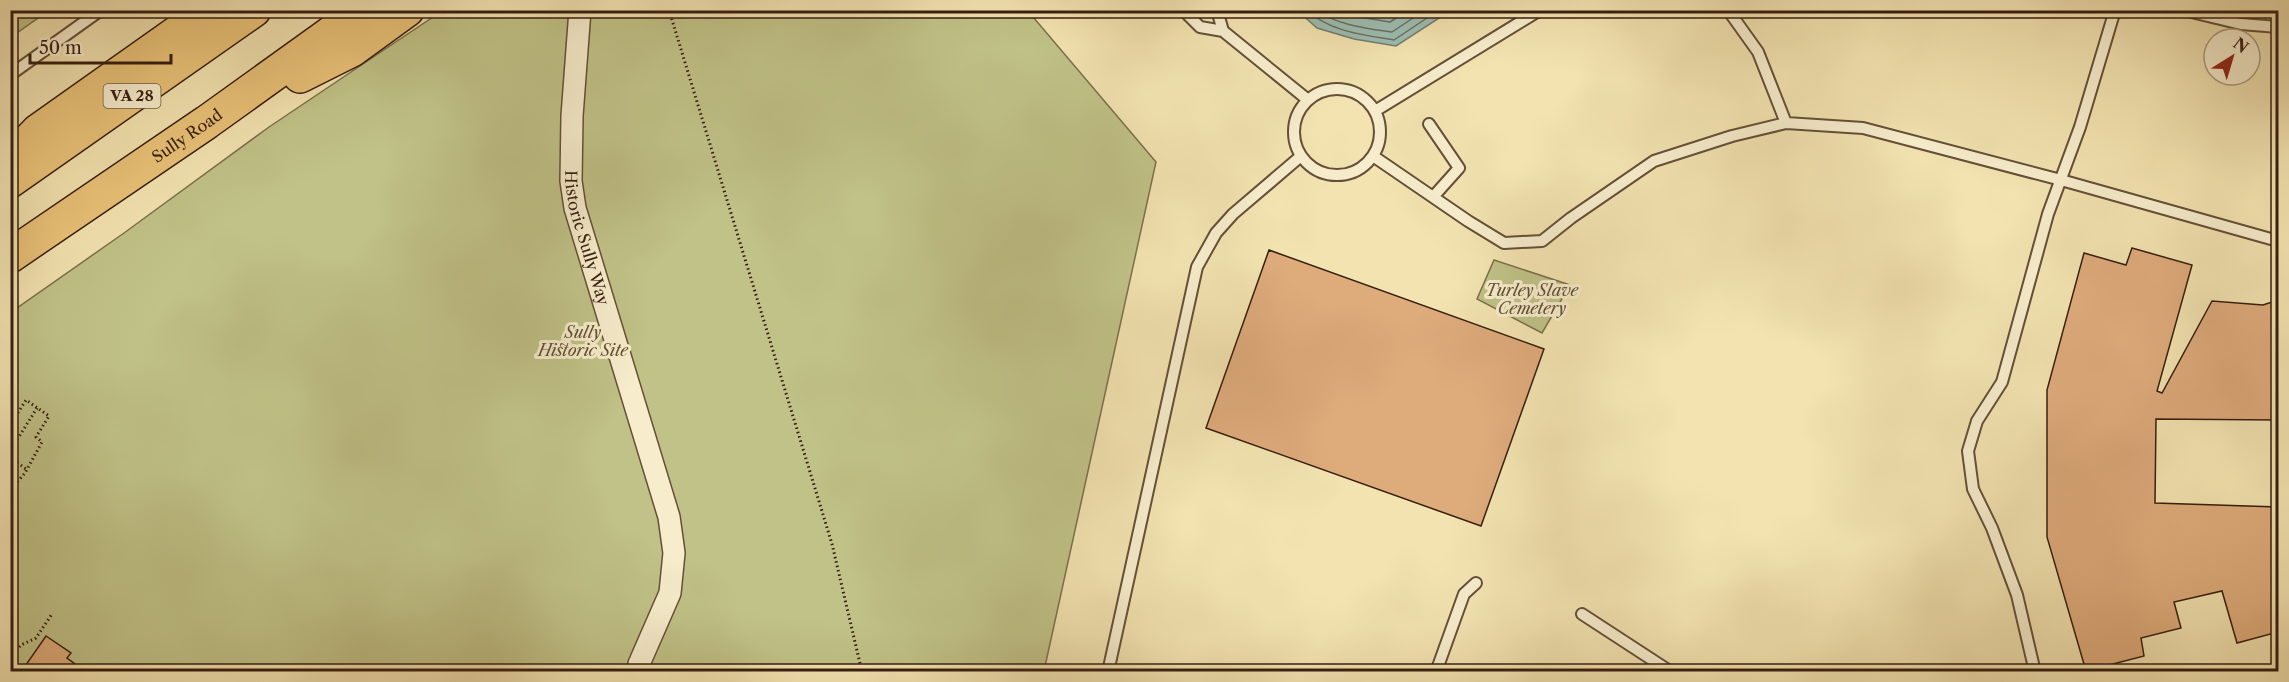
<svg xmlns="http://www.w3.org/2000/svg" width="2289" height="682" font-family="'Libre Caslon Text',serif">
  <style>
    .green { fill: #c0c287; stroke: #7b704c; stroke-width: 1.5 }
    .water { fill: #9cbdb2; stroke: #737d71; stroke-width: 1.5 }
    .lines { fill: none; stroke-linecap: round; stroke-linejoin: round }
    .shore { stroke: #696e61; stroke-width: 1.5 }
    .building { fill: #deab7b; stroke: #361e10; stroke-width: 1.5 }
    .service-casing { stroke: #654f38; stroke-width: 14 }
    .minor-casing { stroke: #654f38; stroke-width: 24 }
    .motorway-casing { stroke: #361e10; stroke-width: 36 }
    .path { stroke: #361e10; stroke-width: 3; stroke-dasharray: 1.5 3; stroke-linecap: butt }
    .service { stroke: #f7edcc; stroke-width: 10 }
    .minor { stroke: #f7edcc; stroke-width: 21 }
    .motorway { stroke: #e9c278; stroke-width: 33 }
    .labels { text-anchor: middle; stroke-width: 6; stroke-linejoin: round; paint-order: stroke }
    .shield { fill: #f7edcc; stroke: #705c48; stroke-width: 1.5 }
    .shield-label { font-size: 15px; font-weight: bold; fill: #361e10 }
    .street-label { font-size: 16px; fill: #361e10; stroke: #f7edcc }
    .park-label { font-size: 16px; font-style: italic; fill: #5f4f34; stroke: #f7edcc }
  </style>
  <rect width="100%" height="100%" fill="#f2e3b0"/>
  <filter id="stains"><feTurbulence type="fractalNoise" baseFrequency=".00333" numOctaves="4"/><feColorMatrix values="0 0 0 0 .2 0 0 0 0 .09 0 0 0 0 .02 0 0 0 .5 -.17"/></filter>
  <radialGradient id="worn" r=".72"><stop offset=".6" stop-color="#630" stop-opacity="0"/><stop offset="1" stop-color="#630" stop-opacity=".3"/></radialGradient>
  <path class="green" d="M11,10H48V11L11,37Z
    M442,11H1028L1156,162L1044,671H11L10,313L124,233L269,127Z
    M1494,260L1570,285L1542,333L1477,299Z"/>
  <path class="water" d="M1298,11H1450L1396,46L1354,39L1317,28Z"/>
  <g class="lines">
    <path class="shore" d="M1307,10C1330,32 1364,35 1394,40L1439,10
      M1318,10C1334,25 1371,29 1392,32L1425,10
      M1338,10L1359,17L1390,22L1409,10"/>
  </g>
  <path class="building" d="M2132,248L2192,265L2157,391L2162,393L2212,301L2263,305L2278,300V420L2156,419L2155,503L2278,507V632L2237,643L2222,591L2174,602L2181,628L2141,638L2144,656L2086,671L2047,537V390L2084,253L2126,265Z
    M1269,250L1544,349L1481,526L1206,428Z
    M46,636L71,653L67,658L86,672H21Z"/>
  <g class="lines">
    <g class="service-casing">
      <path id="service" d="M1183,10L1200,27L1223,31L1308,100
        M1217,10L1223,31
        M1728,10L1758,52L1786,123L1863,128L2061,180L2278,241
        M2183,10L2241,24L2278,27
        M10,75L101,10
        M1294 132a43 43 0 1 1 86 0a43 43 0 1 1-86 0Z
        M1375,111L1540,10
        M1429,124L1459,168L1433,197
        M1373,156L1468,221L1504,243L1542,241L1571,218L1654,161L1732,136L1786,123
        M1582,614L1671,672
        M1108,672L1197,267L1216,233L1233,214L1301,156
        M1436,672L1464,594L1476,583
        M2035,672L2017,595L1992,528L1973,489L1968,451L1977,421L2002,382L2048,214L2080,127L2115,10"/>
    </g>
    <g class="minor-casing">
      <g id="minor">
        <path id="s1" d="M580,10L572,116L571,181L575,208L669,517L674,553L670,593L639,664"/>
      </g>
    </g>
    <g class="motorway-casing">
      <g id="motorway">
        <path d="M300,76L352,50L407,10"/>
        <path d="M10,160L38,131L209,10"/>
        <path d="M10,181L254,10"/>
        <path id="s2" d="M10,256L207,122L363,10"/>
      </g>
    </g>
    <path class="path" d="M669,10L832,544L862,672
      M10,420L12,422L26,400L49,416L36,437L42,442L25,473L10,490
      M10,451L37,408
      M10,457L26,469
      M10,657L21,645L36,638L52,614"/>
    <use href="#service" class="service"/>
    <use href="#minor" class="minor"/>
    <use href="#motorway" class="motorway"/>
  </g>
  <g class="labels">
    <rect class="shield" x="103.5" y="84" width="57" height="24" rx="4.5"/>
    <g class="shield-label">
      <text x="132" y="101">VA 28</text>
    </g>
    <g class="street-label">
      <text dy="6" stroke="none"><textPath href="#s2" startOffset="214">Sully Road</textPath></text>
      <text dy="6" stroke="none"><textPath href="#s1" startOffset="230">Historic Sully Way</textPath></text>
    </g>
    <g class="park-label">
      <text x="1532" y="296">Turley Slave<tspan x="1532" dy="18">Cemetery</tspan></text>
      <text x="583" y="338">Sully<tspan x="583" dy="18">Historic Site</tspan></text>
    </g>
  </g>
  <rect width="2289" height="682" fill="none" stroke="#f2e3b0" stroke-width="36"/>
  <rect x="12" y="12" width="2265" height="658" fill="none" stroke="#361e10" stroke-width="3"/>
  <rect x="18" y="18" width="2253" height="646" fill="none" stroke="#361e10" stroke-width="1.5"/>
  <g transform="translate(2232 57) rotate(37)"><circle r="28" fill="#f7edcc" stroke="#aa9a81" stroke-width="1.5"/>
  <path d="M0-4.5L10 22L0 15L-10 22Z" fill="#8f2418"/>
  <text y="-9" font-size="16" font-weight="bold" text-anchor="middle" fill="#361e10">N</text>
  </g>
  <path d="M30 54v9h141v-9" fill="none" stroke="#361e10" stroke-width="3"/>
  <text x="39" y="54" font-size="18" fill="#361e10" stroke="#f7edcc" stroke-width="4.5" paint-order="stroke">50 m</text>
  <rect width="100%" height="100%" filter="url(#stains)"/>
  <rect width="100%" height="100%" fill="url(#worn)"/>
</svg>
